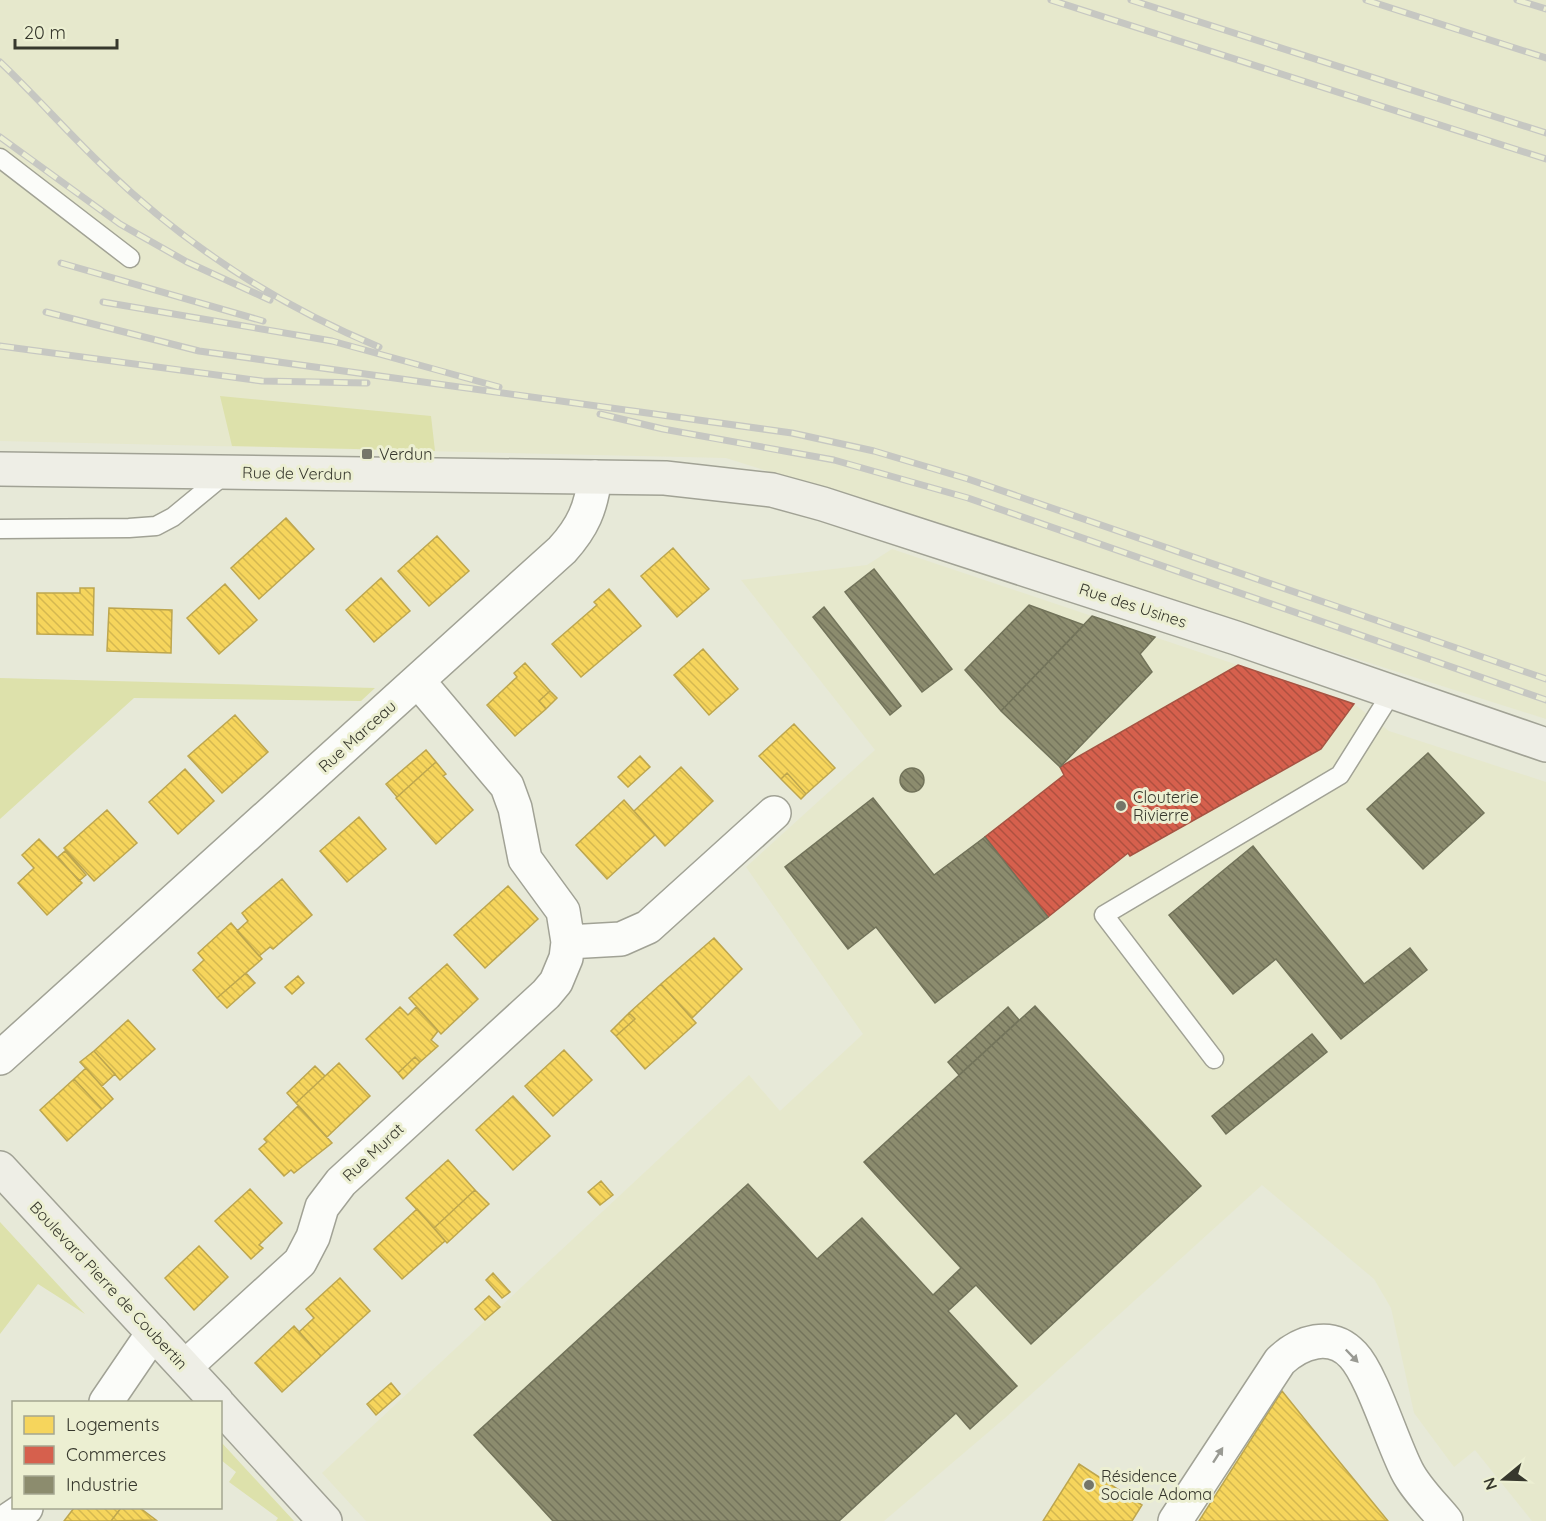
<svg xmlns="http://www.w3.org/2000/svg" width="1546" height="1521" font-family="Quicksand,sans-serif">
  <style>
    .built { fill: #e6e8cc }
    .green { fill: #dde1ab }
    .homes { fill: url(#homes-back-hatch); stroke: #bda64e; stroke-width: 1.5 }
    .shops { fill: url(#shops-back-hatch); stroke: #a65443; stroke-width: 1.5 }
    .industry { fill: url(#industry-back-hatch); stroke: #72735a; stroke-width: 1.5 }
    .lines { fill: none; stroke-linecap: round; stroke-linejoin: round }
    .lane-casing { stroke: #a1a295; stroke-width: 21 }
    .street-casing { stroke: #a1a295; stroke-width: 36 }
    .secondary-casing { stroke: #a1a295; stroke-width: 36 }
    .lane { stroke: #fbfcf9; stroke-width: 18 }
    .street { stroke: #fbfcf9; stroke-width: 33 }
    .secondary { stroke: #eeeee6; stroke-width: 33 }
    .rail-casing { stroke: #c6c7c2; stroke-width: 7 }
    .rail { stroke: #ecefd2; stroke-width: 4.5; stroke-dasharray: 14; stroke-linecap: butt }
    .oneway { fill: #999a93 }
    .poi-dot { fill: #757669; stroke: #ecefd2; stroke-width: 2 }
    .labels { text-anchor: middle; stroke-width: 6; stroke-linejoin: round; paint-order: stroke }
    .poi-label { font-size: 16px; fill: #37382d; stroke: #ecefd2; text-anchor: start }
    .street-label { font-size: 16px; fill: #37382d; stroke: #ecefd2 }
  </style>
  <defs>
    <pattern id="homes-back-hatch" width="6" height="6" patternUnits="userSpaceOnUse" patternTransform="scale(1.5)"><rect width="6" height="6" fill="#f6d55c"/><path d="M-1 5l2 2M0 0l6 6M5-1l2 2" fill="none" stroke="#d4b850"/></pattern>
    <pattern id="shops-back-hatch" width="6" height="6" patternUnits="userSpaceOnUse" patternTransform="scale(1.5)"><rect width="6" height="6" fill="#d6604d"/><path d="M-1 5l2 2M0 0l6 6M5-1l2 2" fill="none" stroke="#ae5040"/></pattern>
    <pattern id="industry-back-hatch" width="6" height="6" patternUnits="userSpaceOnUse" patternTransform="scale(1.5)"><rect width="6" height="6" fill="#8c8c6e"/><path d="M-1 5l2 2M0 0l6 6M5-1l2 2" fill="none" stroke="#73735b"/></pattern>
  </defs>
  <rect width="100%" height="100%" fill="#e7e9d8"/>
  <path class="built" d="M0,0H1546V719L726,458L0,441Z
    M892,549L1354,704L1389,731L1546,782V1521H1532L1475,1450L1454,1467L1414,1413L1391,1308L1374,1279L1262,1185L1005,1418L884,1521H366L322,1473L749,1075L780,1111L863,1034L746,867L875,750L741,580L867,565Z"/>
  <path class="green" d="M220,396L431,416L435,451L232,446Z
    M0,678L375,688L361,701L134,698L0,819Z
    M0,1222L85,1314L38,1284L0,1334Z
    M220,1442H221L294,1521H276L278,1518L229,1482L236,1472L221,1460Z"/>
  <path class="homes" d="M286,518L314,549L259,599L231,568Z
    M437,536L469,571L429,606L398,571Z
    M673,548L709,589L677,617L641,576Z
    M381,578L410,611L374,642L346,610Z
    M225,584L257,620L219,654L187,618Z
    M80,588H94L93,635L37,634V593H80Z
    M609,589L641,626L581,677L552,644L597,605L594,602Z
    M109,608L172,610L171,653L107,651Z
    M703,649L738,689L709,715L674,675Z
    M525,663L550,691L539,701L546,709L515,736L487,705L517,677L514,673Z
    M550,691L557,698L546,709L539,701Z
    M235,715L268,752L222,793L188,756Z
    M794,724L835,768L806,794L787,773L781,779L759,756Z
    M426,750L436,762L397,797L386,784Z
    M640,756L650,767L628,787L618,777Z
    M436,762L446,774L443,776L473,810L436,844L396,798Z
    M681,767L713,801L665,846L634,811Z
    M185,769L214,801L178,834L149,802Z
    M787,773L806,794L801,799L781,779Z
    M624,800L655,835L607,879L576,845Z
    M107,810L137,843L94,881L64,848Z
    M359,817L386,849L347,882L320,851Z
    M39,839L82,883L47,915L18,883L34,868L22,855Z
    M65,851L86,875L79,881L58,857Z
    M282,879L312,915L273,949L270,947L259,956L237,931L248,921L242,913Z
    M508,886L538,919L485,968L454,935Z
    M231,923L262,959L217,998L193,970L204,960L198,953Z
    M714,938L742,969L692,1018L661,984Z
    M447,964L478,999L441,1034L409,998Z
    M246,973L255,983L227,1008L217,998Z
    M298,976L304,983L292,994L285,987Z
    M661,984L696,1023L645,1069L616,1036L635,1019L629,1013Z
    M400,1007L408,1015L416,1007L438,1031L431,1040L438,1046L420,1062L415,1057L398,1073L366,1039Z
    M629,1013L635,1019L616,1036L611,1031Z
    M128,1020L155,1049L120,1080L94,1051Z
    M564,1050L592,1080L553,1116L525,1086Z
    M94,1051L115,1074L102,1086L80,1062Z
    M415,1057L420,1062L403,1079L398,1073Z
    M339,1063L370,1096L327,1137L296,1103Z
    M315,1066L325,1076L296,1103L287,1093Z
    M86,1068L113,1099L102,1109L74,1079Z
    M74,1079L102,1109L67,1141L40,1110Z
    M513,1096L550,1136L513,1170L476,1130Z
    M298,1106L332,1143L294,1173L291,1170L284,1176L259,1149L267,1142L264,1139Z
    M448,1160L475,1190L434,1228L406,1198Z
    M601,1181L613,1195L600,1205L588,1192Z
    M250,1189L282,1223L259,1245L263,1248L251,1259L215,1221Z
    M475,1190L489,1204L447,1243L434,1228Z
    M417,1209L445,1241L402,1279L374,1249Z
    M199,1246L228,1277L194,1310L165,1278Z
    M493,1273L510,1292L502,1298L486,1280Z
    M340,1278L370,1311L321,1356L299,1332L314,1318L306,1309Z
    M489,1296L500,1307L485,1320L475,1309Z
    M294,1326L321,1356L282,1392L255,1363Z
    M391,1383L400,1394L376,1415L367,1404Z
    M1282,1391L1311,1427L1388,1521H1199Z
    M1079,1464L1142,1505L1132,1521H1043Z
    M74,1508H121L111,1521H64Z
    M121,1508H140L156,1520L111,1521Z"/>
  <path class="shops" d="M1238,665L1354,704L1321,749L1130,856L1128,853L1048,917L985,837L1064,775L1060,767Z"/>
  <path class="industry" d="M874,569L952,669L922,692L845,592Z
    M1029,605L1084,625L1001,711L965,670Z
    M824,607L901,706L890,715L813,617Z
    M1092,616L1155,637L1140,654L1152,672L1060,767L1001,711Z
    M1428,753L1484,813L1423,869L1367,809Z
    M900 780a12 12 0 1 1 24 0a12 12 0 1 1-24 0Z
    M873,798L934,875L985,837L1048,917L935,1003L876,927L848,949L785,867Z
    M1253,846L1364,984L1410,948L1427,970L1341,1039L1276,959L1233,994L1169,915Z
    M1035,1006L1201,1186L1031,1344L976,1285L948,1311L1017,1386L970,1429L956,1413L839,1521H553L474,1435L748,1184L817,1259L862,1218L933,1295L961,1268L864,1162Z
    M1008,1007L1019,1020L959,1075L948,1062Z
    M1312,1034L1327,1052L1226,1134L1212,1116Z"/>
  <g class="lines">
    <g class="lane-casing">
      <path id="lane" d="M0,158L130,258
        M0,529L129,528L156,526L173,517L224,475
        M1214,1059L1104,915L1340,775L1392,692"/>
    </g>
    <g class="street-casing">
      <path id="street" d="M568,942L621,939L648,927L774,813
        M0,1058L562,550C583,527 591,508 595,477
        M185,1367L300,1262L313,1237L322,1207L341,1182L546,994L556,982L566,958L568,942L563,911L525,859L515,808L507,786L418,681
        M106,1402L153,1333
        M7,1521L26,1508
        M1175,1521L1280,1361C1300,1342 1331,1331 1353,1355C1372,1375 1392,1442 1407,1471C1416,1489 1433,1505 1446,1521"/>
    </g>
    <g class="secondary-casing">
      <path id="secondary" d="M0,469L665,478L772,490L823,504L1236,638L1546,745
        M0,1168L217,1402
        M220,1406L325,1521"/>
    </g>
    <use href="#lane" class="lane"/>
    <use href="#street" class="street"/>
    <use href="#secondary" class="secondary"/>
    <g class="rail-casing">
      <path id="rail" d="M1051,0L1546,159
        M1131,0L1546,133
        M1366,0L1546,58
        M1517,0L1546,9
        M0,62C36,96 69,134 106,169C185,245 278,305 379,347
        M0,137L120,224L187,262L270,300
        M61,263L263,321
        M103,302L332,341L499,387
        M46,312L199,351L792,433L874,451L968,479L1546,679
        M0,346L262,381L367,383
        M600,414L663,429L834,460L968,498L1546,700"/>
    </g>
    <use href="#rail" class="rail"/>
  </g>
  <defs><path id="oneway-solid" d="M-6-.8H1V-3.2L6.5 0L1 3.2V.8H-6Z" transform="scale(1.5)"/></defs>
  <g class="oneway">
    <use href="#oneway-solid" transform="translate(1352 1356) rotate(46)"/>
    <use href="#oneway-solid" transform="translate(1218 1455) rotate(-57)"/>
  </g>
  <g class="poi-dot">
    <rect x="361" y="448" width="12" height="12" rx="3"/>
    <circle cx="1121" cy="806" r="6"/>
    <circle cx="1089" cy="1485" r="6"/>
  </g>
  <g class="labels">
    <g class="poi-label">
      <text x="379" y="460">Verdun</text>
      <text x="1133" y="803">Clouterie<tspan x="1133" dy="18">Rivierre</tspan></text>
      <text x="1101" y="1482">Résidence<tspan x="1101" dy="18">Sociale Adoma</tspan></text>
    </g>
    <g class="street-label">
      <text transform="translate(297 473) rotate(1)" y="6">Rue de Verdun</text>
      <text transform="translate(1133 605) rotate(18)" y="6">Rue des Usines</text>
      <text transform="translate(357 736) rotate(-42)" y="6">Rue Marceau</text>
      <text transform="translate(373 1152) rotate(-43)" y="6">Rue Murat</text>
      <text transform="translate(109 1285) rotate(47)" y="6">Boulevard Pierre de Coubertin</text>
    </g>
  </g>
  <rect x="12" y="1401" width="210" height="108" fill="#ecefd2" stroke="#a4a690" stroke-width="1.5"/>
  <rect x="24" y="1416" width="30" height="18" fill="#f6d55c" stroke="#a4a690" stroke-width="1.5"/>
  <text x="66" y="1431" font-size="18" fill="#37382d">Logements</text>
  <rect x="24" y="1446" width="30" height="18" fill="#d6604d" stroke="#a4a690" stroke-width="1.5"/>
  <text x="66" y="1461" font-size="18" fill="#37382d">Commerces</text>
  <rect x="24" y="1476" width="30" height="18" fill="#8c8c6e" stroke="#a4a690" stroke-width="1.5"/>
  <text x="66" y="1491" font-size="18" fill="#37382d">Industrie</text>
  <g transform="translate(1504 1479) rotate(251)" stroke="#ecefd2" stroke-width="4.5" paint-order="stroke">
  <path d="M0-4.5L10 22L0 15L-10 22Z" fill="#37382d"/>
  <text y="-9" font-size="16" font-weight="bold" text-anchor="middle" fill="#37382d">N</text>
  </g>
  <path d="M15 39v9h102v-9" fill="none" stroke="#37382d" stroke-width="3"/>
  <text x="24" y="39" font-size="18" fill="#37382d" stroke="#ecefd2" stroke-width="4.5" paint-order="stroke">20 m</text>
</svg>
